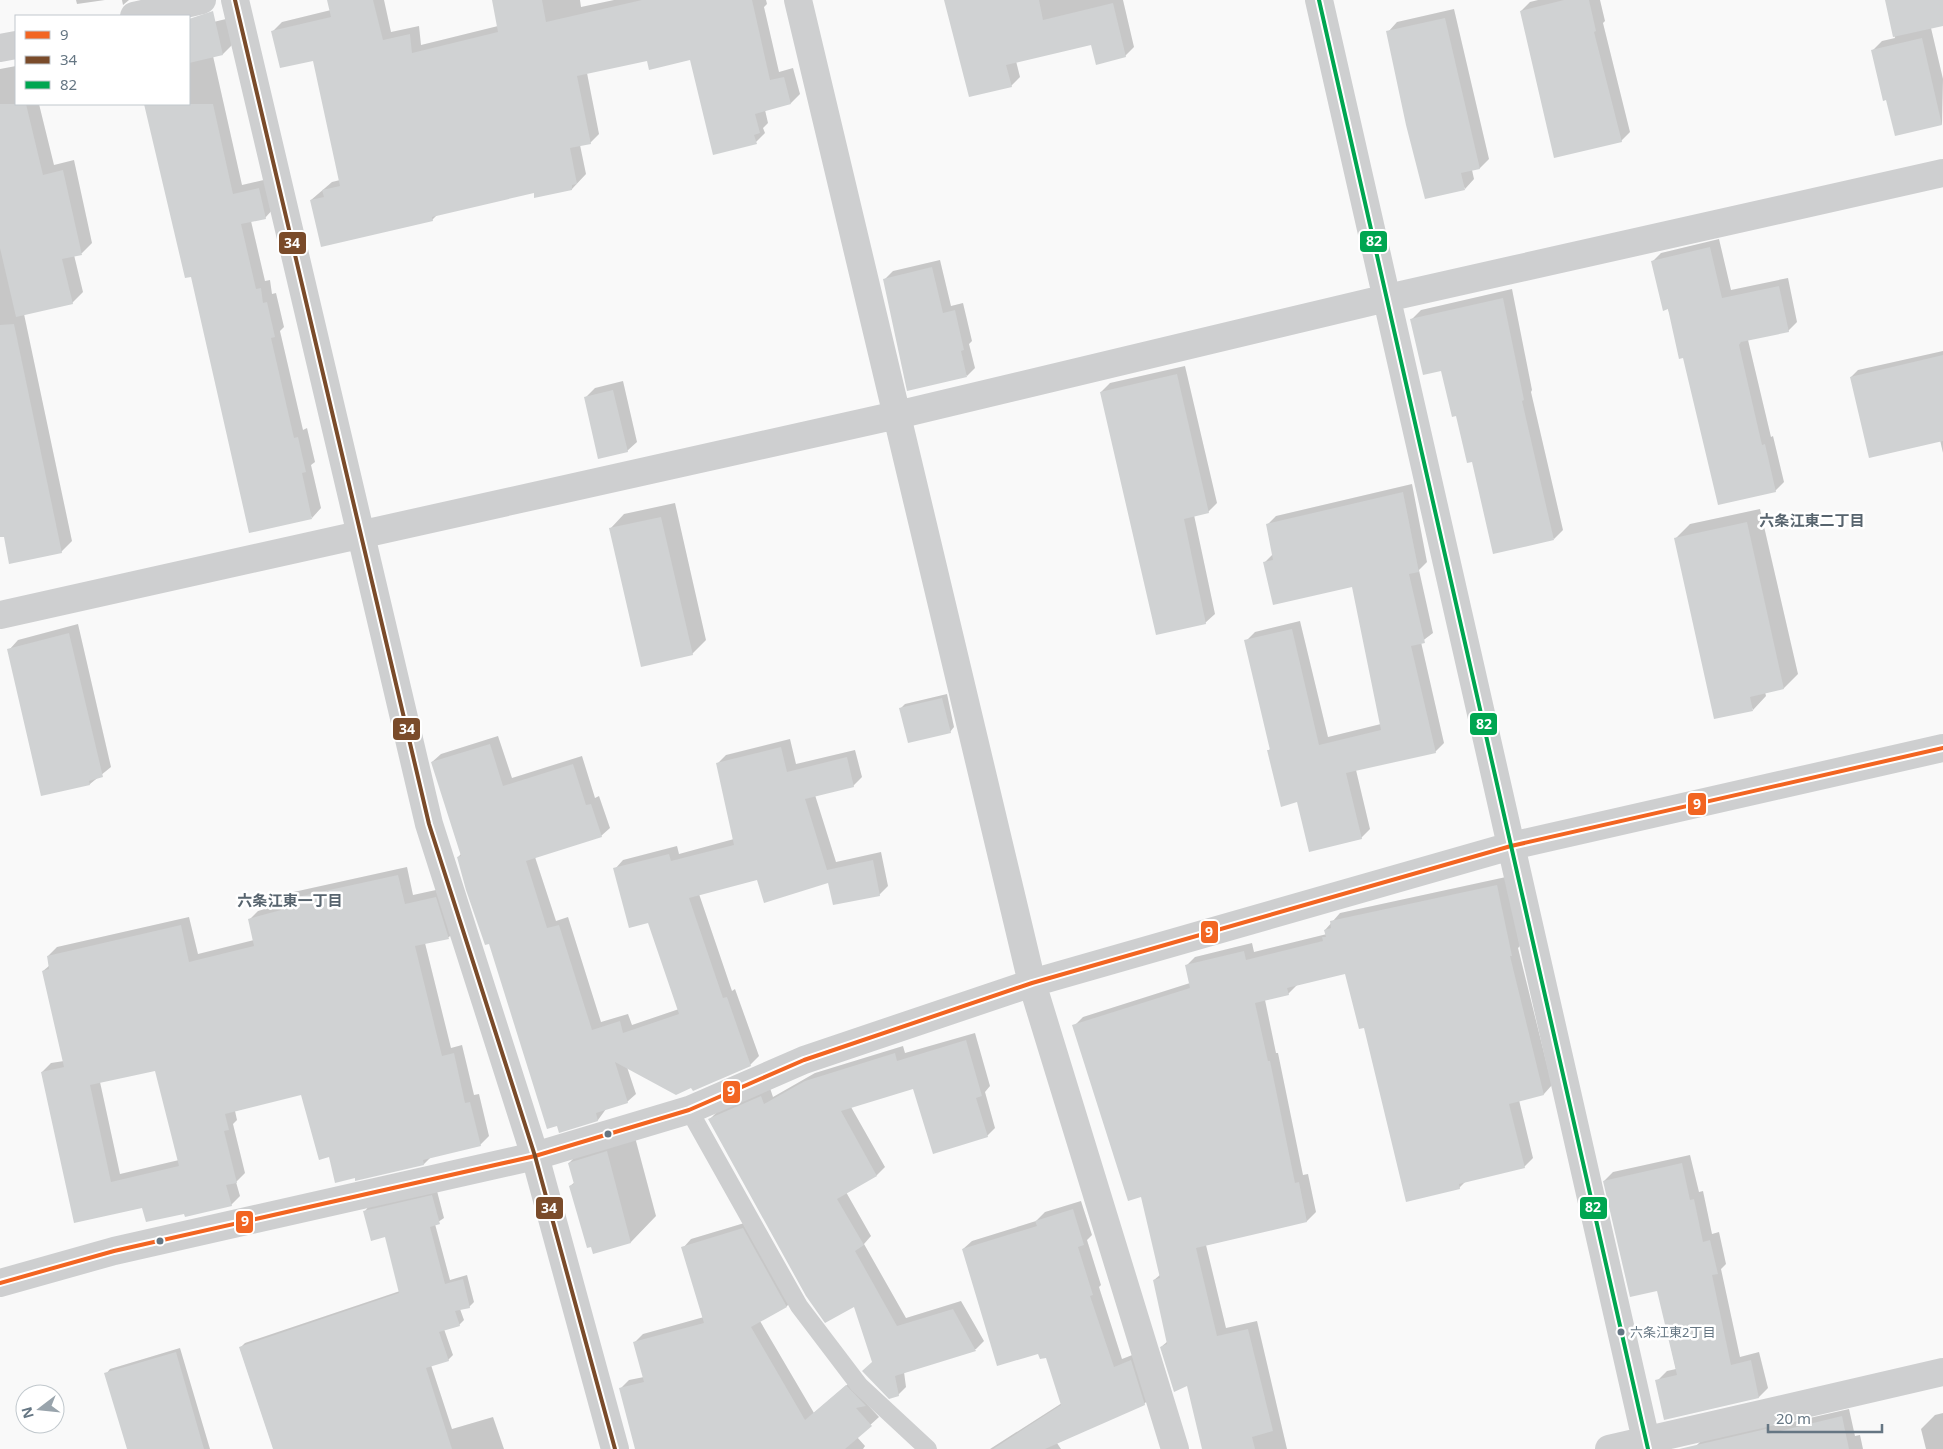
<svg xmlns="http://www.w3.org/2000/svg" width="1943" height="1449" font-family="'Noto Sans','Noto Sans JP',sans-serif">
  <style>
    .shadow { fill: #0003; fill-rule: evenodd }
    .building { fill: #d0d2d3; fill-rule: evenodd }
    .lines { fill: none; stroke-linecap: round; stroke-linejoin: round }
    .lane { stroke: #cecfd0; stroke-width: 18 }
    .street { stroke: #cecfd0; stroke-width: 28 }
    .bus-1-casing { stroke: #fff; stroke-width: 8 }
    .bus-2-casing { stroke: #fff; stroke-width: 8 }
    .bus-3-casing { stroke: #fff; stroke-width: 8 }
    .bus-1 { stroke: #f26522; stroke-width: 4 }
    .bus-2 { stroke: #7a4b2a; stroke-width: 4 }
    .bus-3 { stroke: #00a651; stroke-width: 4 }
    .bus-dot { fill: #657683; stroke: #fff; stroke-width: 2 }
    .labels { text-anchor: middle; stroke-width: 5; stroke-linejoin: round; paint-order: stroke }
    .bus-label { font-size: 13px; fill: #657683; stroke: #fff; text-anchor: start }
    .neighbourhood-label { font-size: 15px; font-weight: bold; fill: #57646e; stroke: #fff }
    .line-badge { stroke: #fff; stroke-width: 2 }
    .badge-label { font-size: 14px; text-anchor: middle; font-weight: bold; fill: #fff }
  </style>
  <rect width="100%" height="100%" fill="#f9f9f9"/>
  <path class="shadow" d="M76,0H105L77,4Z
    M122,0H129L123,5Z
    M329,0H384L391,32L419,26L421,45L498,26L493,0H580L581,7L614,0H766L767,4L764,7L779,72L793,68L800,94L791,103L765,110L768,123L763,128L765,133L756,142L691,59H648L587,73L599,134L590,143L580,145L586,174L572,189L535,192L437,215L432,220L311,200L332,182L340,180L314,59L273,31L282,22L331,10Z
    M945,0H1123L1134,47L1125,56L1092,44L1016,61L1020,77L1011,86Z
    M1538,0H1600L1605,21L1603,23L1630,132L1621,141L1521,11L1530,2Z
    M1886,0H1942L1943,21L1931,28L1943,79L1942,124L1896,134L1873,50L1882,41L1895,38Z
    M1454,9L1489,159L1480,168L1472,170L1474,179L1465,189L1388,32L1397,22Z
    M189,19L205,24L226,19L232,45L223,54L213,56L242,185L268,179L274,208L265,218L251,221L265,281L270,280L272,294L276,293L284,327L280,331L303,430L307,428L315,462L311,465L321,508L312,518L192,275L186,277L145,104H189Z
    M16,66V104H39L54,165L74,160L92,243L82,253L74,255L83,292L72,303L24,314L72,541L61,552L5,536L0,526V69Z
    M1719,239L1731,290L1788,278L1797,322L1788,331L1748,340L1771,437L1773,436L1784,482L1775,491L1684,356L1652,262L1661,253Z
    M940,260L951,306L963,303L972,341L969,344L975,368L967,376L885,279L893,271Z
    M1512,289L1532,390L1531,392L1563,530L1554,539L1473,461L1442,369L1412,319L1421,310Z
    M1943,351V453L1940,440L1851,377L1858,370Z
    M1185,366L1217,503L1208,512L1194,515L1215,614L1205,623L1101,392L1110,383Z
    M623,381L637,442L627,451L586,397L595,388Z
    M1412,484L1427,562L1419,570L1433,633L1421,642L1444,743L1435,752L1356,770L1370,829L1361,838L1298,801L1268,751L1271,748L1246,641L1255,632L1300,621L1328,737L1381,724L1353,586L1265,562L1273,554L1267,525L1276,516Z
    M675,503L706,640L692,654L610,529L624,514Z
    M1760,509L1798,674L1784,688L1765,692L1766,696L1753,710L1676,538L1690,524Z
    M78,624L111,767L90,784L42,795L9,650L18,640Z
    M947,694L954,727L950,732L901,708L905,704Z
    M498,736L512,778L582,756L595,798L599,796L610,828L601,836L535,857L556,921L568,917L601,1022L628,1014L632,1025L679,1009L649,922L615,869L623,860L677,846L679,854L734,839L717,764L726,755L790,739L796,764L855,750L862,777L853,786L815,795L836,862L881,852L888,886L879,895L829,881L758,879L699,894L732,991L735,989L759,1056L750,1065L692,1087L627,1067L636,1094L627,1102L606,1109L598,1120L560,1131L458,857L461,854L432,762L441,754Z
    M407,867L413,895L445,888L457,929L449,937L425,943L451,1048L462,1045L474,1095L479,1094L489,1136L480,1145L431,1157L424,1164L330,1156L302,1093L235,1111L237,1120L233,1124L245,1173L236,1182L240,1196L231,1205L185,1212L143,1207L75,1222L42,1072L51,1063L64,1061L43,971L50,965L48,956L57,947L189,917L198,954L254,940L249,920L258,911L281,904L280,902L289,893ZM156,1069L179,1160L120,1174L100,1082Z
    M1506,877L1520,946L1518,948L1552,1085L1544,1094L1519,1100L1533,1158L1524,1167L1466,1181L1459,1188L1365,1026L1346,972L1297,985L1288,994L1265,1000L1276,1053H1278L1303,1175L1308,1174L1316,1212L1307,1221L1206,1245L1226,1328L1257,1321L1287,1449H1204L1188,1384L1161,1347L1168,1341L1154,1280L1161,1274L1142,1196L1074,1026L1083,1017L1190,983L1186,966L1195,957L1252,943L1254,952L1327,934L1325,930L1340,913Z
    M975,1033L990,1086L985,1092L995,1128L987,1136L914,1087L851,1107L885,1167L877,1175L846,1192L871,1236L864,1244L906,1318L961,1301L984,1341L976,1349L904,1372L906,1387L898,1395L873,1362L855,1305L710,1119L718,1111L770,1088L773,1097L815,1073L903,1046L905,1053Z
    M632,1126L656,1216L631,1242L594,1252L570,1186L575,1182L569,1163L595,1137Z
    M1690,1155L1699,1192L1703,1191L1712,1234L1719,1232L1726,1264L1721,1269L1740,1357L1759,1352L1768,1388L1759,1397L1690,1413L1658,1380L1667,1371L1676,1369L1658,1290L1604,1181L1613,1172Z
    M437,1191L444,1218L435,1224L450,1280L467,1275L474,1302L469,1307L460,1309L464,1320L459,1325L444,1329L453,1355L448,1360L431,1365L452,1429L493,1417L504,1449H274L241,1347L245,1343L400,1291L386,1236L365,1211L369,1206Z
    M1081,1201L1092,1235L1087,1240L1101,1285L1099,1287L1122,1359L1140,1352L1153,1395L1144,1404L1057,1443L1061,1449H990L1062,1403L1047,1356L1039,1352L963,1249L972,1241L1036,1221L1045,1212Z
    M751,1221L795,1298L787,1306L760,1321L814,1413L855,1378L866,1403L879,1417L857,1437L865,1446L863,1449H637L621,1388L629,1380L644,1377L635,1342L643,1334L704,1317L683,1248L691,1239Z
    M180,1348L210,1449H128L106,1374L110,1369Z
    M1849,1409L1855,1436L1860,1435L1863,1449H1698L1697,1445L1705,1437L1774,1422L1775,1426Z
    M1943,1413V1449H1926L1921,1429L1935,1415Z"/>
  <path class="building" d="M327,0H373L383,40L410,34L412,53L498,32L492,0H542L546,22L642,0H752L770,80L784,77L791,104L755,114L760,133L754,135L757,144L713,155L690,60L649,70L647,61L577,76L591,144L570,148L577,184L572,185V190L534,198V193L432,217L433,221L321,247L310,200L324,197L322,190L340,186L313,61L280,68L271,31L331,17Z
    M944,0H1039L1043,20L1113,3L1126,57L1096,65L1091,45L1006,65L1012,87L969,97Z
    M1564,0H1589L1596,31L1594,32L1622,142L1554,158L1520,11Z
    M1885,0H1943V26L1893,37Z
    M213,11L223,55L189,63V19Z
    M1445,18L1480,169L1461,173L1465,190L1425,199L1406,125L1386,31Z
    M1922,38L1942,125L1895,136L1886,100L1883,101L1871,50Z
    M0,104H26L43,175L63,170L82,255L62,259L73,304L16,317L0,248Z
    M144,104H213L233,194L259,188L266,219L241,224L256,289L261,288L263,303L267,302L275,337L271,338L294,438L298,437L306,472L302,473L312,519L249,533L191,277L185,278Z
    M1710,247L1722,298L1779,286L1789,332L1741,342L1739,345L1762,445L1765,444L1776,492L1718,505L1683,358L1679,359L1668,309L1663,311L1651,261Z
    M932,267L943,313L955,310L964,350L961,351L967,377L907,391L883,279Z
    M1503,298L1524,400L1522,401L1554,540L1493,554L1472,462L1467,463L1456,416L1452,417L1441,371L1423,375L1410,319Z
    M14,324L62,553L9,564L4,537H0V325Z
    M1943,355V441L1869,458L1850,377Z
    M1177,374L1209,513L1184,519L1206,624L1156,635L1100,392Z
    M613,390L628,452L598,459L584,397Z
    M1403,492L1419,572L1409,574L1425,643L1411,646L1436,753L1346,773L1362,839L1309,852L1297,802L1281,807L1267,750H1270L1244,640L1292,629L1319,745L1381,730L1352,587L1273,605L1263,562L1273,560L1266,524Z
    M661,517L693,655L641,667L609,528Z
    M1747,522L1784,689L1750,697L1753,711L1714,719L1674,538Z
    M69,633L103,777L89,781L90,785L41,796L7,649Z
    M942,698L951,733L908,743L899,708Z
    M490,744L503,786L573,764L586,805L591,804L602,837L526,861L547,928L559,925L592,1030L620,1021L623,1033L679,1014L648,923L629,928L613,868L669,854L671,861L734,845L716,763L781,747L787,772L847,757L854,787L805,799L827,870L873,860L880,896L833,905L828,883L764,903L757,880L689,898L723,998L727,997L751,1066L693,1091L691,1088L676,1095L615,1062L628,1103L596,1113L598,1121L559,1133L557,1126L547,1129L489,944L485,945L466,890L457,857L461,856L431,762Z
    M398,875L405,904L436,897L449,939L415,946L442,1056L454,1053L465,1103L470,1102L481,1146L423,1160L424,1165L355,1181V1178L335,1183L329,1157L319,1160L301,1095L225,1114L229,1130L224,1131L237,1183L226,1185L232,1206L185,1217L184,1214L146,1222L142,1208L74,1223L41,1072L64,1067L42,971L49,969L47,956L181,925L189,962L254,946L248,919L281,910L279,901ZM155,1071L179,1166L111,1182L90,1085Z
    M1497,885L1512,956H1510L1544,1095L1509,1104L1525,1168L1459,1184L1460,1189L1406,1202L1364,1028L1359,1029L1345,974L1287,988L1289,995L1255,1003L1268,1061H1270L1295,1183L1299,1182L1307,1222L1196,1248L1217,1336L1248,1329L1273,1431L1252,1437L1255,1449H1202L1187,1386L1174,1392L1160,1347L1167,1344L1153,1280L1160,1278L1141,1197L1128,1201L1072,1025L1190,988L1185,965L1244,951L1246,960L1323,941L1322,937H1326L1324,930L1331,928L1330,921Z
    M966,1040L982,1096L976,1098L988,1137L933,1154L913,1089L841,1111L877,1176L837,1199L864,1245L855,1251L897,1326L953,1309L976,1351L895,1376L899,1396L889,1399L862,1371L872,1362L854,1307L825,1323L806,1296L708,1119L761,1096L764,1104L805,1081L895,1053L897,1061Z
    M607,1151L631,1243L593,1254L591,1247L587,1248L569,1186L574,1184L568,1163Z
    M1682,1163L1690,1200L1694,1199L1703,1242L1710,1240L1718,1274L1712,1275L1731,1365L1751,1360L1759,1398L1664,1420L1655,1380L1677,1375L1657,1291L1630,1297L1603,1181Z
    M432,1195L440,1224L430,1227L445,1284L463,1279L470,1308L455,1311L460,1326L439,1332L449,1361L426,1368L452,1449H273L239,1347L399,1293L385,1237L371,1241L363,1211Z
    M1073,1209L1084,1245L1078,1247L1093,1295L1090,1296L1114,1367L1131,1360L1145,1405L1045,1449H993L1061,1405L1046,1358L1040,1359L1038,1354L997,1366L962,1249L1037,1226L1035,1221Z
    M743,1228L787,1307L751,1327L805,1420L846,1385L866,1406L856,1408L872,1426L845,1449H635L619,1388L644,1382L633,1342L704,1323L681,1247Z
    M176,1352L204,1449H127L104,1373Z
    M1842,1416L1849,1449H1679L1766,1429L1768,1434Z"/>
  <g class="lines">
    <path class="lane" d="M689,1110L799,1306L859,1385L928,1449"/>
    <path class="street" d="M235,0L429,824L535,1156L615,1449
      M798,0L1032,983L1175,1449
      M1319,0L1648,1449
      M134,16L202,0
      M0,48L16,45
      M0,615L897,415L1387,298L1943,173
      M0,1283L114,1251L535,1156L689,1110L804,1060L1032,983L1511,846L1943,748
      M1609,1449L1943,1372"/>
    <g class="bus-1-casing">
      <path id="bus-1" d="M0,1283L114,1251L535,1156L689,1110L804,1060L1032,983L1511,846L1943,748"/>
    </g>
    <g class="bus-2-casing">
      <path id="bus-2" d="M235,0L429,824L535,1156L615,1449"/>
    </g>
    <g class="bus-3-casing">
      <path id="bus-3" d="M1319,0L1648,1449"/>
    </g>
    <use href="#bus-1" class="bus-1"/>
    <use href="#bus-2" class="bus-2"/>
    <use href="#bus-3" class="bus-3"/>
  </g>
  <g class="bus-dot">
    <circle cx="608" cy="1134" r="4.5"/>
    <circle cx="160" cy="1241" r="4.5"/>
    <circle cx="1621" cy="1332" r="4.5"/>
  </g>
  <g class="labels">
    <g class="bus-label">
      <text x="1630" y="1337">六条江東2丁目</text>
    </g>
    <g class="neighbourhood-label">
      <text x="1812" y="526">六条江東二丁目</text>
      <text x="290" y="906">六条江東一丁目</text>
    </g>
  </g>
  <g class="line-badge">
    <rect x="1359" y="230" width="29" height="23" rx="5" fill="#00a651"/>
    <rect x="278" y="231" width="29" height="24" rx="5" fill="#7a4b2a"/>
    <rect x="1469" y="712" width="29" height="24" rx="5" fill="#00a651"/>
    <rect x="392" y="717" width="29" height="24" rx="5" fill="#7a4b2a"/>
    <rect x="1687" y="792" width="20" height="24" rx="5" fill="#f26522"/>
    <rect x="1200" y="920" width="19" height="24" rx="5" fill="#f26522"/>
    <rect x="722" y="1080" width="19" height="24" rx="5" fill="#f26522"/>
    <rect x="1579" y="1196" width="29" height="24" rx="5" fill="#00a651"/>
    <rect x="535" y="1196" width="29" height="24" rx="5" fill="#7a4b2a"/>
    <rect x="235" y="1210" width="19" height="24" rx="5" fill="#f26522"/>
  </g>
  <g class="badge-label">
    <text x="1374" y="246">82</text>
    <text x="292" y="248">34</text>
    <text x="1484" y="729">82</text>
    <text x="407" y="734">34</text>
    <text x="1697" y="809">9</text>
    <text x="1209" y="937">9</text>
    <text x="731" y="1096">9</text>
    <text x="1593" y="1212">82</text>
    <text x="549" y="1213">34</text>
    <text x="245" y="1226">9</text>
  </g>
  <rect x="15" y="15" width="175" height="90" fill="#ffffff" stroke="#c1c8cd"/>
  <rect x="25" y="31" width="25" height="8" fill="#f26522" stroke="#c1c8cd"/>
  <text x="60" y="40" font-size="15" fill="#657683">9</text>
  <rect x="25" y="56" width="25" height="8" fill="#7a4b2a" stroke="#c1c8cd"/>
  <text x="60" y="65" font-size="15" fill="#657683">34</text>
  <rect x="25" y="81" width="25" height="8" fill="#00a651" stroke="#c1c8cd"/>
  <text x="60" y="90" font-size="15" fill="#657683">82</text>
  <g transform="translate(40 1409) rotate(254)"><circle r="24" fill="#ffffff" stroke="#c1c8cd"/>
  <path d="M0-4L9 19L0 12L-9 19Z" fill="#99a4ac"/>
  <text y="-8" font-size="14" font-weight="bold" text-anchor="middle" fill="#657683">N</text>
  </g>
  <path d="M1768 1424v8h114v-8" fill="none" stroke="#657683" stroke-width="2.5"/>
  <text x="1776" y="1424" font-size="15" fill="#657683" stroke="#ffffff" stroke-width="4" paint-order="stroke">20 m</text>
</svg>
